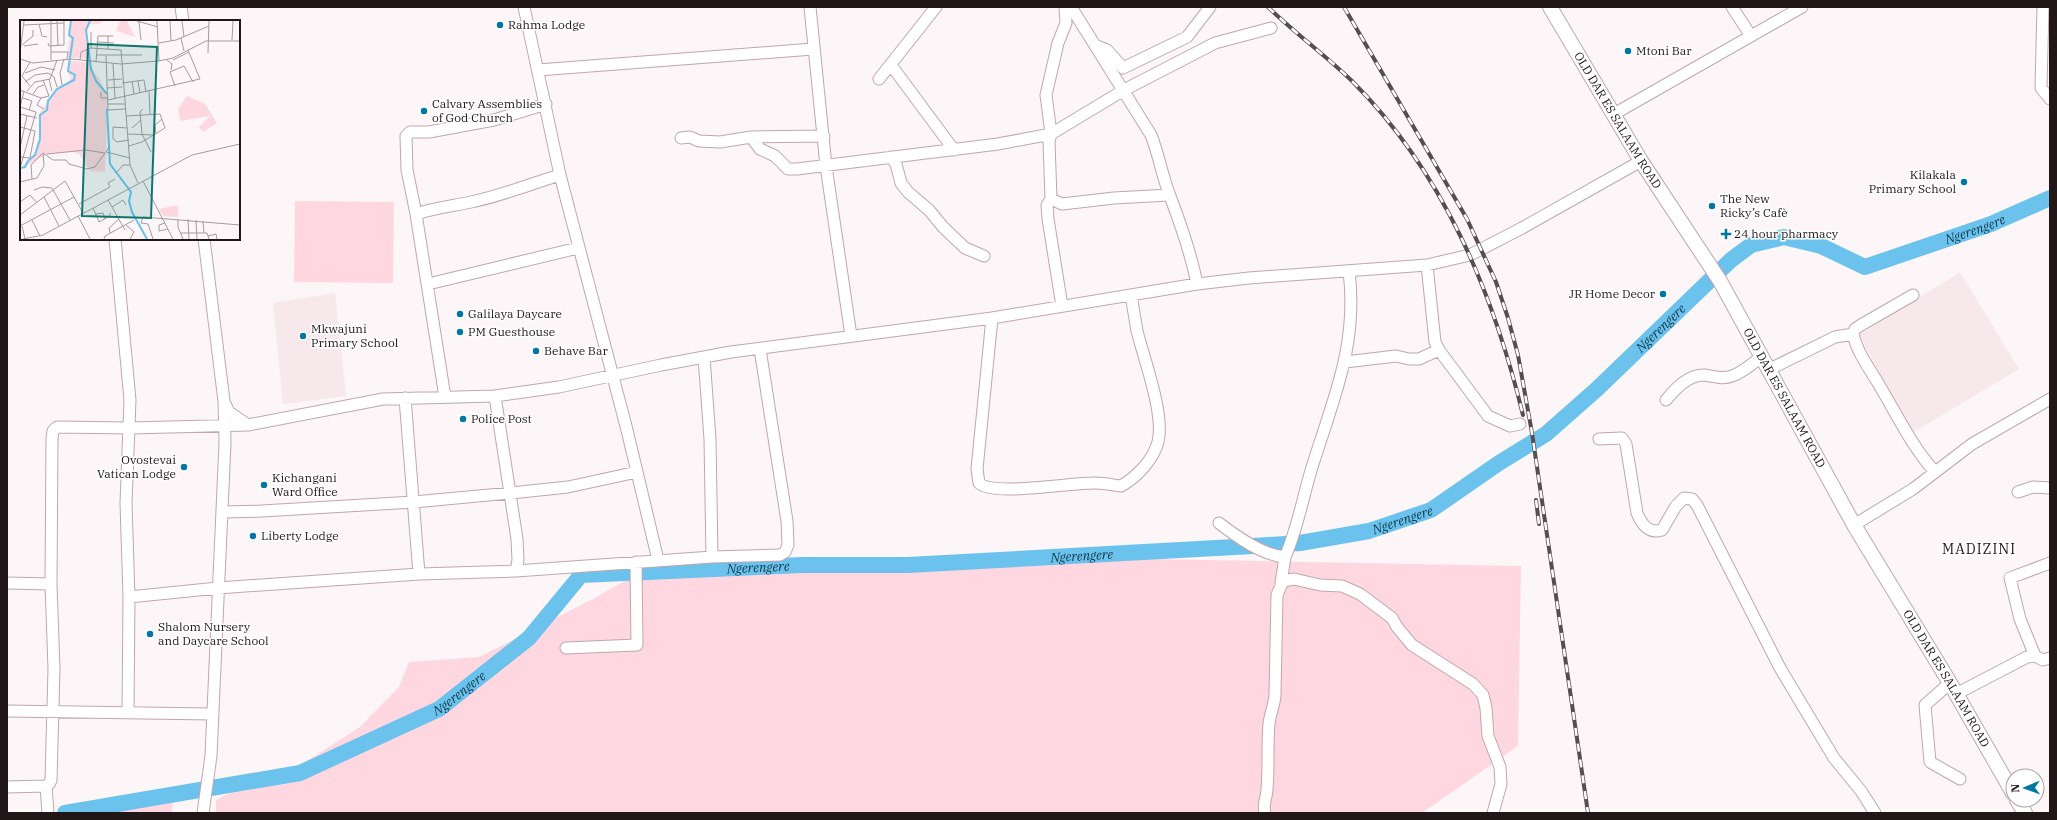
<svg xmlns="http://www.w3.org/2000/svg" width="2057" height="820" font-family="'IBM Plex Serif',serif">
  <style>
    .built { fill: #f7e8ec }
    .green { fill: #ffd7e0 }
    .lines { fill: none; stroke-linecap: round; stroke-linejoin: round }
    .river { stroke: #6bc3ed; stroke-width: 16 }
    .minor-casing { stroke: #c1a6ad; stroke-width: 13 }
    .major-casing { stroke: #c1a6ad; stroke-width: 16 }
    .minor { stroke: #fff; stroke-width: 11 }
    .major { stroke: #fff; stroke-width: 14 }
    .rail-casing { stroke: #564d4f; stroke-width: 4 }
    .rail { stroke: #fff; stroke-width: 2.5; stroke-dasharray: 8; stroke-linecap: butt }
    .poi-dot { fill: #0077a0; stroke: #fff; stroke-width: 1.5 }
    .labels { text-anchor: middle; stroke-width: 3; stroke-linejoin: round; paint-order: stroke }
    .poi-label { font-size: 12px; fill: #211719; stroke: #fff; text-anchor: start }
    .street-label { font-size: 12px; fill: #211719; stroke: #fff }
    .water-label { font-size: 13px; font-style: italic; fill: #0f3748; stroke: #fff }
    .quarter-label { font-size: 14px; letter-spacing: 1px; fill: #211719; stroke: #fff }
    .inset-river { fill: none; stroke: #6bc3ed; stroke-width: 2 }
    .inset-road { fill: none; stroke: #a49d9f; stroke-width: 1 }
    .view { fill: #0f766e; fill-opacity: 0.15; stroke: #0f766e; stroke-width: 2 }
    .inset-edge { fill: none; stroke: #211719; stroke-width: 2 }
  </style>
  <rect width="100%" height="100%" fill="#fcf6f8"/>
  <path class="built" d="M1960,272L2019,369L1912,433L1859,335Z
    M335,293L346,396L283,404L273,303Z"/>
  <path class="green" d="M295,201L394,202L393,283L294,282Z
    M1047,557L1521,566L1518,746L1422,813H216V800L236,790L285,775L360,727L399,687L409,662L479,657L593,599L665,558Z
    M173,796L172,813H101Z"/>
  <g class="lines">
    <path class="river" id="s1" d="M65,813L300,773L439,709L529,638L581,575L803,565H908L1253,546L1300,543L1369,531L1431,510L1499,463L1546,434L1597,389L1731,260L1751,245L1784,237L1821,246L1865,267L1991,224L2050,198"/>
    <g class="minor-casing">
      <path id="minor" d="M181,7L183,21
        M524,7L560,175L627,430L658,560
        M810,7L826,166L851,336
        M1071,7L1151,135C1159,155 1162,176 1170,196C1181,225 1191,253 1197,284
        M1732,7L1751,36
        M2043,7L2041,88L2050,99
        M1097,46L1107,50L1123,68L1187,37L1210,7
        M891,65L954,150
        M538,70L813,49
        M879,79L936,7
        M1614,114L1802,7
        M751,137L760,149L775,156L788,169H797L998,144L1051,134L1124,90L1215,43L1271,28
        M681,138L690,137L699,141L720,142L751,137L824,136
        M891,157L896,164L901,183L908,192L929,210L943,227L965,248L984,256
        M1051,199L1062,204L1114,198L1169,195
        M416,214C434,208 452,206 471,202C501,196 530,184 560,175
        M115,239L130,400L126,503L129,597L128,713
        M1427,265L1435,342L1439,350L1488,416L1510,426L1520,424
        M428,284L578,248
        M1913,295L1861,325L1855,329L1853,334C1857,352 1869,368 1878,383C1896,413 1912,447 1935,472
        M1062,306L1048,219L1047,205L1051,199L1049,142L1051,134L1046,95L1058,43L1066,23L1065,7
        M992,318L977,469L979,483C993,497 1074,482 1096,483C1104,483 1113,485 1121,486C1137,477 1153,460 1158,442C1165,415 1144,359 1137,331C1135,319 1133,307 1131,295
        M704,357L710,439L712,557
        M1345,362L1396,356L1409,359H1419L1439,350
        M1768,370L1835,337L1853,334
        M495,396L517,539L518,560L516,571
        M445,397L416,214L407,170L406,136L410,132H429L494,120L546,104
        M405,398L419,574
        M1666,400C1676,388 1688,375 1704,375C1714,376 1722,380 1732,376C1742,373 1752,364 1761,357
        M224,402L229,412L248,425
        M1599,439L1622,438L1626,444L1637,513C1642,525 1649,534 1662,530L1676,506L1684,498L1692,499L1697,505L1780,668L1834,758L1861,791L1875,813
        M2018,492L2033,487L2050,488
        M222,512L262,511L414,502L511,493L568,487L637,472
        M1219,523C1237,537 1262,555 1285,557C1298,528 1303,495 1313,464C1334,397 1358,344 1349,271
        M1854,525L1913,489L1972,444L2050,399
        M7,583L51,584
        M1281,583L1285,557
        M129,597L218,588L419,574L516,571L712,557L780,555L785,552L788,545L787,521L760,349
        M566,648L637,645L636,562
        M2035,656L2020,619L2010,578L2050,563
        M1950,683L1925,705L1930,762L1960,779
        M1956,694L2027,657L2035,656L2043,660L2050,658
        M7,711L212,714
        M46,786L48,813
        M7,787L46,786L49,784L51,780L54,669L51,584L52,438L53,431L57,427L130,428L248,425L383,399L495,396L559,387L661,365L731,352L992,318L1197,284L1249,278L1427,265L1470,255L1522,228L1641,161
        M203,813L211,756L225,443L224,401L204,239
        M1265,813C1262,804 1267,798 1267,789C1269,767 1267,746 1269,724C1270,713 1275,704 1275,694L1277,595L1283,581L1294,579L1320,585L1342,586L1360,594L1392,618L1397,627L1412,645L1473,684L1483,695L1486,708L1488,736L1500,767L1501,784L1493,813"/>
    </g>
    <g class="major-casing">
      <g id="major">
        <path id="s2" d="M1550,7L1641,161L1720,281L1854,525L1950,683L2013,793"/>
        <path d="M2017,800L2025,813"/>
      </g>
    </g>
    <use href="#minor" class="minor"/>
    <use href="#major" class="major"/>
    <g class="rail-casing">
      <path id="rail" d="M1268,7C1295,33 1325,55 1352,81C1443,172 1493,292 1523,415
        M1344,7L1467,219L1496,282L1508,318L1518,355L1532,433L1588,813
        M1536,500L1539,524"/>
    </g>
    <use href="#rail" class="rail"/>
  </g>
  <g class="poi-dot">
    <circle cx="500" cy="25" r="4"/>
    <circle cx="1628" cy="51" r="4"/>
    <circle cx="424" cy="111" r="4"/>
    <circle cx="1964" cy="182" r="4"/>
    <circle cx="1712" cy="206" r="4"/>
    <path d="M1724 228h4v4h4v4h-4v4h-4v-4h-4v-4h4z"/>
    <circle cx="1663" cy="294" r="4"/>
    <circle cx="460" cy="314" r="4"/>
    <circle cx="460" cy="332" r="4"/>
    <circle cx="303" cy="336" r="4"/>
    <circle cx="536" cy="351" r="4"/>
    <circle cx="463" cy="419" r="4"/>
    <circle cx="184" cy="467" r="4"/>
    <circle cx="264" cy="485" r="4"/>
    <circle cx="253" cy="536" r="4"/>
    <circle cx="150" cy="634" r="4"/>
  </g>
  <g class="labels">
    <g class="poi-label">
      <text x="508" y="29">Rahma Lodge</text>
      <text x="1636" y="55">Mtoni Bar</text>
      <text x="432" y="108">Calvary Assemblies<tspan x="432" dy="14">of God Church</tspan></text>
      <text x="1956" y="179" text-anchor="end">Kilakala<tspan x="1956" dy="14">Primary School</tspan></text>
      <text x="1720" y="203">The New<tspan x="1720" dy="14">Ricky’s Cafè</tspan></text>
      <text x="1734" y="238">24 hour pharmacy</text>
      <text x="1655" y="298" text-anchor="end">JR Home Decor</text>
      <text x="468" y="318">Galilaya Daycare</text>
      <text x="311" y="333">Mkwajuni<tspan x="311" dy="14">Primary School</tspan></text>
      <text x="468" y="336">PM Guesthouse</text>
      <text x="544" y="355">Behave Bar</text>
      <text x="471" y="423">Police Post</text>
      <text x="176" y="464" text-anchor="end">Ovostevai<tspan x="176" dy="14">Vatican Lodge</tspan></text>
      <text x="272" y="482">Kichangani<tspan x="272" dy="14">Ward Office</tspan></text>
      <text x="261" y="540">Liberty Lodge</text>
      <text x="158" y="631">Shalom Nursery<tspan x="158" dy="14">and Daycare School</tspan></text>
    </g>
    <g class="street-label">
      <text dy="4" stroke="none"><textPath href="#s2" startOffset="132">OLD DAR ES SALAAM ROAD</textPath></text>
      <text dy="4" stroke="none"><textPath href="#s2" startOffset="456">OLD DAR ES SALAAM ROAD</textPath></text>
      <text dy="4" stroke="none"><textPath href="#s2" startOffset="780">OLD DAR ES SALAAM ROAD</textPath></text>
    </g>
    <g class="water-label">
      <text dy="5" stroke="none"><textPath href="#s1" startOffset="2097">Ngerengere</textPath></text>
      <text dy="5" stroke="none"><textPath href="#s1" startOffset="1737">Ngerengere</textPath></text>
      <text dy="5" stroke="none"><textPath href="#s1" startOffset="1413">Ngerengere</textPath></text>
      <text dy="5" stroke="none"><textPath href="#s1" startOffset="1089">Ngerengere</textPath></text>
      <text dy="5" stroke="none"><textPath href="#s1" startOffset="765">Ngerengere</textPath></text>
      <text dy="5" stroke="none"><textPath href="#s1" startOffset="417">Ngerengere</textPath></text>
    </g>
    <g class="quarter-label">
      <text x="1979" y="554">MADIZINI</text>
    </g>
  </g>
  <g transform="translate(20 20)">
    <rect width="220" height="220" fill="#fcf6f8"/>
    <path d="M52,1H83L79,4H69L66,10L70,39L47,37ZM100,1H107L115,17L96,11ZM50,41L69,42L75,54L80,59L88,80L85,152L70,151L59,134L54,132L29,133L0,149L15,133L19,118L20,93L37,69L50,60L51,55L48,54ZM167,76L185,84L197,103L183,112L179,107L190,96L160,101L158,89ZM153,186H158V197L143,196L139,189Z" fill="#ffd7e0"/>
    <path class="inset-river" d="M70,1L66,10L71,49L76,61L87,74M87,89L90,144L111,172L109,181L112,192L127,219M0,148L5,147L8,141L15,135L20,119V95L27,90L28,81L37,69L54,60L55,55L48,51L53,18L49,15L51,1"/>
    <path class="inset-road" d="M37,1L38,26M117,1L138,7M137,1L139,41M150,1L151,21M162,1L164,17M119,2L121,20M19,4L22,16L27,17M4,5L44,3M71,12V28L101,30L110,145L118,163M161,18L164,31M212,20L213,1M78,22L94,23M28,23L29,26L44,25V1M139,23L156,20L189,6M2,25L13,16V10M4,26L18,24M88,29V16M0,32L4,1M31,32H48L47,39M188,33L189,1M77,35H122M86,36L88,90L105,89M0,39L13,43L51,39L101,44L139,41L153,38L186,21H220M31,40V1M60,40L61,32L71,28M147,40L152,44L151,50M153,40L169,32M76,42L78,16H93M93,44L95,78M5,53L21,47L35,50M29,59L32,71M88,60L102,59M112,61L114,74M118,61L120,73M5,62L15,55L28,53L34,57L37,67M102,63L124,60L126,72M42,65L40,53L44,39M10,66L2,56L10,42M155,66L150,52L164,46L173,62M87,68L102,67M0,70L21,78L29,76L23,60M7,71L15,62L30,59L37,40M129,71L130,94M81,72V78H88M13,74L18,67L24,65M3,78L12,81L9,90M21,78L17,85L24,89M88,80L180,59L168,30M88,84H105M0,87L16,92L1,145M0,87L4,71M123,89L120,92L122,114L131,132M0,94L17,98M106,96L140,94L145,108L122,122L109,126M0,107L15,111L10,138L0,137M107,108L93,107V119L97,122L109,120M112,108L121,100M108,114L133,115M136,114L135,105L142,99M89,127L86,132L110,138M0,128L7,96M97,152L103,145H110M12,159L11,145L23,133L33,140H46L49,144L67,149L75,147L85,133L66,130L27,134M123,161L153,219M0,162L17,158L24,146L23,133M14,170L22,167L32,168L50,200M24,177L39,206M88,180L105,210M0,182L10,175L17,183M59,184L90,167L88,163L95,159M92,187L103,180L106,185M73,188L79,202L90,196V193M76,194L83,193L85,199M0,195L45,161L63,193M58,196L70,219M158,199V207L163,219M168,199L169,219M12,200L20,216M176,200L177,219M183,201L184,213M145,203L139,205V211L148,209M106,205L114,212L110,219M0,206L54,177M2,206L5,219M90,213L89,208L99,199M161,213H187L189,219M188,216L196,214L197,219M3,219L23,215L172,135L220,124M84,219L85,216L114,200M133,219L128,204L121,203L123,197L220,205"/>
    <path class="view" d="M68,24L137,27L131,198L62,196Z"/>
    <rect width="220" height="220" class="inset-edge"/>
  </g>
  <rect width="2057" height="820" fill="none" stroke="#211719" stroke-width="16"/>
  <g transform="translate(2025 788) rotate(268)"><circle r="19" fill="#ffffff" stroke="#a6a2a3"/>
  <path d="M0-3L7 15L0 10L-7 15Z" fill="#0077a0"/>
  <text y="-6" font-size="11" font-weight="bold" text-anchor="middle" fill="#211719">N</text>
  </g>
</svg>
